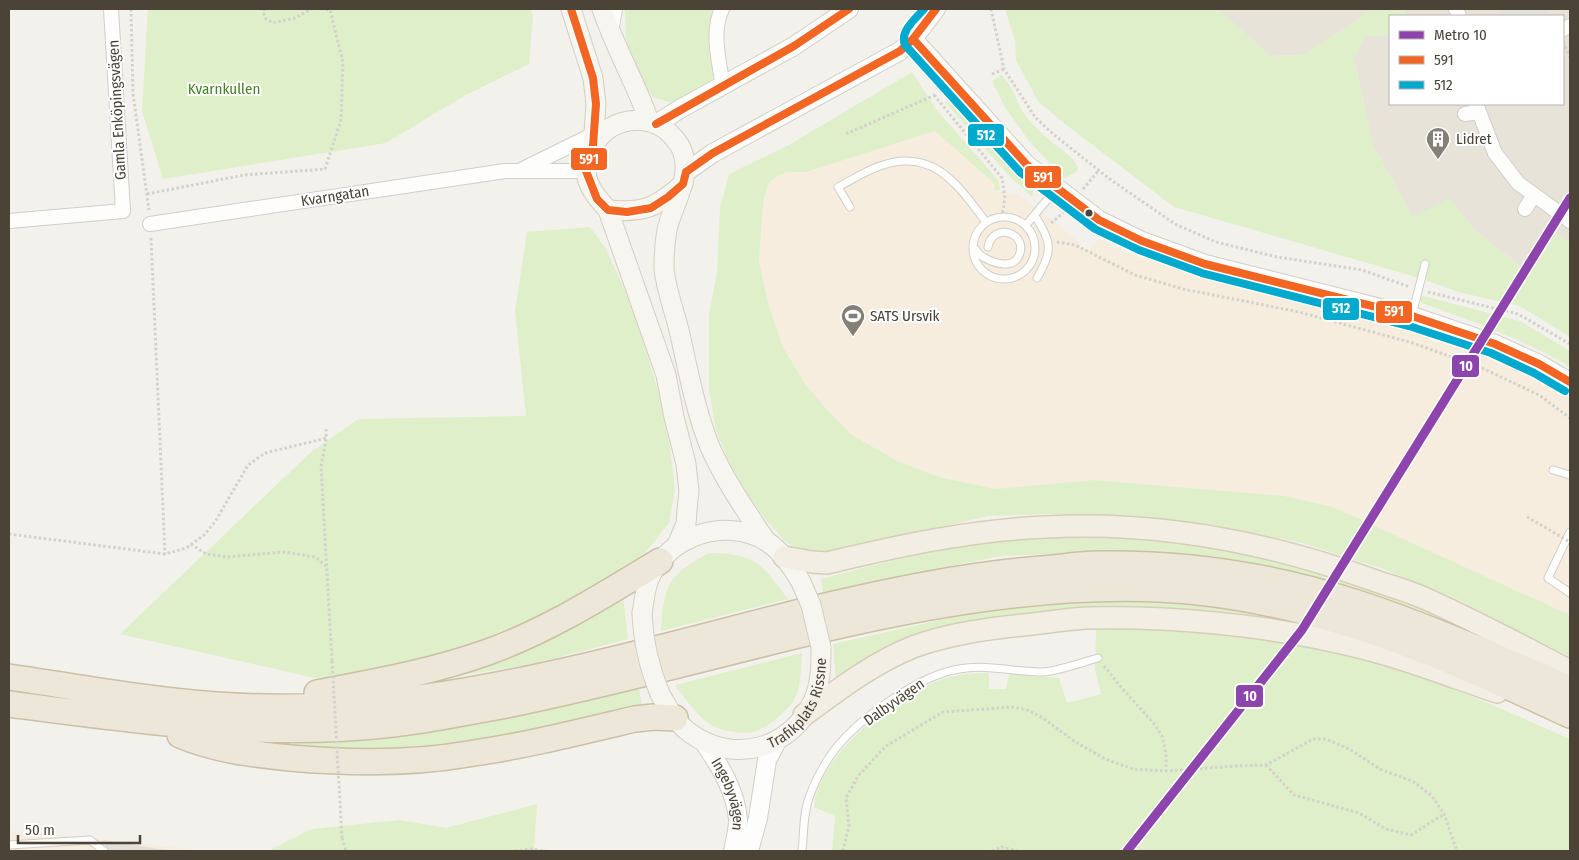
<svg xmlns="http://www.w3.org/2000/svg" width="1579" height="860" font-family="'Fira Sans Condensed',sans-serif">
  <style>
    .residential { fill: #e7e3d9 }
    .commercial { fill: #f6edde }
    .green { fill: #dfefca }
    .parking { fill: #e2e0db }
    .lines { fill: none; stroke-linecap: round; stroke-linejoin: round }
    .service-casing { stroke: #d1cec9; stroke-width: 9 }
    .minor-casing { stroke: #d1cec9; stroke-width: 16 }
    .tertiary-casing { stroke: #d1cec9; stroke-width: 20 }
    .secondary-casing { stroke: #d3cec2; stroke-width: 21 }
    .primary-casing { stroke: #d6ceb8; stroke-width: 24 }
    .motorway-casing { stroke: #ccbfa5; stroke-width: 28 }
    .path { stroke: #d3d1cb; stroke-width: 3; stroke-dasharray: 2.5 2.5; stroke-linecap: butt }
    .service { stroke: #fdfdfc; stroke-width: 7 }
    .minor { stroke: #fdfdfc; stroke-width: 14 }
    .tertiary { stroke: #fdfdfc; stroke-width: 18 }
    .secondary { stroke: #f7f5ef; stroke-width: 19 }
    .primary { stroke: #f2eee4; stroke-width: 21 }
    .motorway { stroke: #ede7d9; stroke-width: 25 }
    .secondary-bridge-casing { stroke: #d3cec2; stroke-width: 21; stroke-linecap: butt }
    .path-bridge { stroke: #d3d1cb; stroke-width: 3; stroke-dasharray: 2.5 2.5; stroke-linecap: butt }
    .secondary-bridge { stroke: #f7f5ef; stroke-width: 19 }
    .bus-1-casing { stroke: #fff; stroke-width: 11 }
    .bus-2-casing { stroke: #fff; stroke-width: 11 }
    .bus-1 { stroke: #f26522; stroke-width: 8 }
    .bus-2 { stroke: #00a9ce; stroke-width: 8 }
    .metro-1-casing { stroke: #fff; stroke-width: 12 }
    .metro-1 { stroke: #8e44ad; stroke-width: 9 }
    .bus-dot { fill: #4a4336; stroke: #fff; stroke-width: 2 }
    .labels { text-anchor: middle; stroke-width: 4; stroke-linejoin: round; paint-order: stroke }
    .park-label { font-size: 15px; fill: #458224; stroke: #fff }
    .street-label { font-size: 15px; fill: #4a4336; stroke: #fff }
    .poi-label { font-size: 15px; fill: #4a4336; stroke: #fff; text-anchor: start }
    .line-badge { stroke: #fff; stroke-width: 2 }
    .badge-label { font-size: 14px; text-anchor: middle; font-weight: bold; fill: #fff }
  </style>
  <rect width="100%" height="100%" fill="#f3f1ec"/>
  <path class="residential" d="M1218,9H1374L1303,55L1270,56Z
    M1404,9H1570V243L1555,233L1524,269L1474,230L1450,199L1413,217L1373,146L1354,57L1365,36L1390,35V104H1563V16H1407Z"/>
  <path class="commercial" d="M935,131L994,183L995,190L1019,195L1056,222L1088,251L1098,239L1129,254L1180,270L1275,293L1433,336L1534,376L1570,399V615L1333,507L1284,496L1094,480L995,489L939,477L899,462L852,435L826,409L803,381L783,347L768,303L759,261L763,204L768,184L777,176L787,172H806Z
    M9,831L66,836L208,851H9Z"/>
  <path class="green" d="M148,9H530L533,15L529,64L464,96L386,143L163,179L142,111Z
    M625,9H713L709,26L710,45L714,72L712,79L704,88L685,100L670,102L654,98L644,86L626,45Z
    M1005,9H1218L1270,56L1303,55L1374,9H1404L1407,16H1390V35L1365,36L1354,57L1373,146L1413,217L1450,198L1474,230L1524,269L1555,233L1570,243V337L1520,306L1462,293L1416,277L1174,207L1065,124L1038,101L1016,60L1015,41Z
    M912,72L935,108L999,181L1000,190H995L994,183L935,131L806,172H787L777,176L768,184L763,204L759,261L768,303L783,347L803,381L826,409L852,435L899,462L939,477L995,489L1094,480L1284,496L1333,507L1570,615V657L1455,598L1383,569L1302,543L1213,525L1143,517L1046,514L987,516L820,557L799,552L784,540L766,520L748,496L729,462L716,431L709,389V315L717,272L720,207L729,174L787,146Z
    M1001,75C1015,87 1016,105 1028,119C1035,127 1045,136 1053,143C1063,151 1074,156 1078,169L1075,173L1064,178L1029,141L1005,107L992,81Z
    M954,96L980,130L1031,184L1034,190L1032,197L1008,175L946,103L947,99Z
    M590,227L606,249L634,310L659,394L670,448L675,489L669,523L645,553L599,587L551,612L491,640L420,662L351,675L315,678L120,634L310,453L358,419L526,416L515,311L527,232Z
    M1423,296L1520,321L1570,351V367C1523,339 1474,322 1422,303L1420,299Z
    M1053,533L1169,540L1247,550L1363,584L1461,625L1352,587L1274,568L1189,555L1134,551L1001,556L905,575L823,593L821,579C897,558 974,541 1053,533Z
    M709,553C755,553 762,564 788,599L661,631C664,585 668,575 709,553Z
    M623,594L628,639L537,663L422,682Z
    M1118,600L1208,606L1286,620L1189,613L1017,616L836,681L833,644L954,617L1057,601Z
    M1136,629C1219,633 1303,642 1383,665C1448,684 1509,712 1570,739V851H832L835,816L814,807C815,802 815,796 817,792C832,745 900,691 947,678C961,674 974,673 989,673V689H1006L1009,674L1059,678L1067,703L1101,694L1095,670L1096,630Z
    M802,653C801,665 801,688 795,698C789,710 766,729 753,732C741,734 722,731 711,725C696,715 686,699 675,685Z
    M639,689L642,706L520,734L438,746L310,752L273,745L379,737L471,726Z
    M537,804L534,851H268L312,829L400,820L446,828Z"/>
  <path class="parking" d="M1509,9H1544L1547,13L1541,16H1500L1499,14Z
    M102,840L173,851H109Z"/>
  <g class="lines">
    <g class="service-casing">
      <path id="service" d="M850,207L838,187C852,180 865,171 880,166C933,147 958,185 986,222
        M1035,216C1052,242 1053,251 1037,278
        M973 248a31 31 0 1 1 62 0a31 31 0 1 1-62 0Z
        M1026,225L1056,189
        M973,246C976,250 979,255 983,257C995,264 1015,270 1020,253C1026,231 992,223 988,247
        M1412,315L1425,264
        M1553,470L1570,475
        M1570,532L1548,578L1570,593
        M9,845L90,840L104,851
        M802,851C804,833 803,812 810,795C816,779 825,762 836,748C860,718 920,675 959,669C987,664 1014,672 1043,672C1055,672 1084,662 1098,658"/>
    </g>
    <g class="minor-casing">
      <path id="minor" d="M722,9C711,31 719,62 723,86
        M1456,9L1459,16
        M1563,29L1570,26
        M611,32L615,9
        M1476,104L1495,153L1518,183L1570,221
        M1465,114L1479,112
        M523,169L594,134
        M1525,209L1534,195
        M9,221L123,211L111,9
        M150,224L505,171H586"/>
    </g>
    <g class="tertiary-casing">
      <g id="tertiary">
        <path d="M913,39L1027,165L1099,220L1142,241L1205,264L1412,316L1495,344L1539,364L1570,382"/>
        <path d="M656,124L680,109L794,46L849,9"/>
        <path d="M686,172L713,153L900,51L913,39L936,9"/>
        <path id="s1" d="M703,741C719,765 736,790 738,820C738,830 735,841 733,851"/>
        <path d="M749,851L758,818L767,760L777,741"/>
      </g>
    </g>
    <g class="secondary-casing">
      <g id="secondary">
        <path d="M571,9L593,78L596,104L593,146"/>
        <path d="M602,9C615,48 636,83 649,121"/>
        <path d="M608,210C645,213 655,208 683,184"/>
        <path d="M677,545L686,524L687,510L689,491L686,464L674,417L666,375L608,210C598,199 587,187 586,171C586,165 589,158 591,153C601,122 638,111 665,129C671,134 676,140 680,146C695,175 673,202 667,230C665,241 664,255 664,267C664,282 675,314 679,330C688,369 695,410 710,447C725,481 746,511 766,541"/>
        <path d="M642,613C644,602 645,590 649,579C669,535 725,517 766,541C782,551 792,567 801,582"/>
        <path id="s2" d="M660,694C668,708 676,723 690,733C734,765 792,749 814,699C821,683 821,664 821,647"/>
      </g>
    </g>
    <g class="primary-casing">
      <path id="primary" d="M784,557L812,562L827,563C898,546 971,530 1045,527C1157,521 1268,542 1373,580C1390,586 1408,591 1424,598C1474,620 1522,646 1570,671
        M804,715C838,690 873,663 913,647C948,634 986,629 1023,625C1045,623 1066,619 1087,618C1169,616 1266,625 1346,644C1397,655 1447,675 1497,692"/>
    </g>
    <g class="motorway-casing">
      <path id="motorway" d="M9,677C77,687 146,700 216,705C289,710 367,706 440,695C562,676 681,642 800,612C884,592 967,574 1053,568C1069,566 1085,564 1101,564C1186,563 1273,576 1354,602C1428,626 1499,658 1570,689
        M317,693C375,682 432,672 488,652C549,630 604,595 660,561
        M9,704C137,721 264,739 393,724C427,720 462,713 496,707C715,665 933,580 1158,589C1249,593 1339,617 1423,650C1473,669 1522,693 1570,715
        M180,735C215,750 252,754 290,758C348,763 411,764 468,754C524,746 580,732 635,719L654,717L675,718"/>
    </g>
    <path class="path" d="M131,9L133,94L149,210
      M265,9L263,11L265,18L273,23L295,18L311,9
      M991,9L1004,69L1035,117L1053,134L1111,180L1175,224L1216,242L1277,257L1362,270L1410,287
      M1563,42L1570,57
      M992,74L1004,69
      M934,95L1002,178L1005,198L1002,216
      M846,134L935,95
      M1083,189L1099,170
      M147,194L244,175L325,169L341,120L343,62L330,10L321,9
      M1051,223L1063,213
      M151,238L165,554
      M1057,242L1075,245L1135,275L1183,289L1299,312L1413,343L1482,368L1539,395L1570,418
      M1537,244L1538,245L1552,224
      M1428,292L1518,314L1570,344
      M326,429C327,442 323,455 321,467L332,661
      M9,534L165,554L186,548L204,535L215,522L248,465L265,453L327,438
      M191,544L206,554L227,557L284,552L315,557L326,566
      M1104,666L1120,686L1155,725L1162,736L1166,754V771
      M1266,765L1294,795L1359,813L1386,829L1411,835L1444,814
      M342,838L346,851
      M515,851L531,849L546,851
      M843,851L849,826L846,798L858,776L886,746L943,712L1013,707L1027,710L1043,718L1074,741L1105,759L1133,769L1166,771L1236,766L1266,765L1313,739H1326L1351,750L1380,769L1414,782L1432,796L1444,814L1457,851
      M992,851L1002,847L1017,851"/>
    <use href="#service" class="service"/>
    <use href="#minor" class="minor"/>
    <use href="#tertiary" class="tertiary"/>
    <use href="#secondary" class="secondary"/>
    <use href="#primary" class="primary"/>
    <use href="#motorway" class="motorway"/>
    <g class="secondary-bridge-casing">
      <path id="secondary-bridge" d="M801,582L811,605L821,647
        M642,613C643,642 649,667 660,694"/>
    </g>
    <path class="path-bridge" d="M1527,517L1570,542
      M332,661L342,838"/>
    <use href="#secondary-bridge" class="secondary-bridge"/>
    <g class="bus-1-casing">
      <path id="bus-1" d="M571,9L593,78L596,104L593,146L586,171L597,199L608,210L627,212L651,208L668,197L683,184L686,172
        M913,39L1027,165L1099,220L1142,241L1205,264L1412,316L1495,344L1539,364L1570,382
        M656,124L794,46L849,9
        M686,172L713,153L900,51L913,39L936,9"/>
    </g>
    <g class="bus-2-casing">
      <path id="bus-2" d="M924,9C916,18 899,32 905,45L1020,172L1095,229L1139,250L1202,273L1409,326L1491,353L1534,373L1565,391"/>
    </g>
    <use href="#bus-1" class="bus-1"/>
    <use href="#bus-2" class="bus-2"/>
    <g class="metro-1-casing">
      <path id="metro-1" d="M1127,851L1302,630L1570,198"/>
    </g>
    <use href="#metro-1" class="metro-1"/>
  </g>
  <defs>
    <g id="building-pin" transform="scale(1.25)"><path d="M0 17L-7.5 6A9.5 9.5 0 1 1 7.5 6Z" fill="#858076" stroke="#fff"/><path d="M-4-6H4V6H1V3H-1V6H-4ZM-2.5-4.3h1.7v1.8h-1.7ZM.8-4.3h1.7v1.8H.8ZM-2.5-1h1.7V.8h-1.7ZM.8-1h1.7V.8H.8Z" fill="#fff"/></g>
    <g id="stadium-pin" transform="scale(1.25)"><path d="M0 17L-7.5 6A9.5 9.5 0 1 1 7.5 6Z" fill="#858076" stroke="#fff"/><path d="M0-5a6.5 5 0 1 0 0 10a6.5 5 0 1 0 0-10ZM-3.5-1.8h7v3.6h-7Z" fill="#fff"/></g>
  </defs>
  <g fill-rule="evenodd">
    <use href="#building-pin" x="1438" y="139"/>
    <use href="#stadium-pin" x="853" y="316"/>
  </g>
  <circle class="bus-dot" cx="1089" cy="213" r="4.5"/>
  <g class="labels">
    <g class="park-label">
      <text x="224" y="94">Kvarnkullen</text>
    </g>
    <g class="street-label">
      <text transform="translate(117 110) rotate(-93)" y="5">Gamla Enköpingsvägen</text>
      <text transform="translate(335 196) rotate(-9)" y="5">Kvarngatan</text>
      <text dy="5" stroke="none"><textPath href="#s2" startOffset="186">Trafikplats Rissne</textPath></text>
      <text transform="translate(894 702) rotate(-35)" y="5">Dalbyvägen</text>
      <text dy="5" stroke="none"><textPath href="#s1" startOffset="60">Ingebyvägen</textPath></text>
    </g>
    <g class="poi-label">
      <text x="1456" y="144">Lidret</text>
      <text x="870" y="321">SATS Ursvik</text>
    </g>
  </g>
  <g class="line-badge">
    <rect x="967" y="123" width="38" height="24" rx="5" fill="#00a9ce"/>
    <rect x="570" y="147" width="38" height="24" rx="5" fill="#f26522"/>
    <rect x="1024" y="165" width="38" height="24" rx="5" fill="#f26522"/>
    <rect x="1322" y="297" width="38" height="24" rx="5" fill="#00a9ce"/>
    <rect x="1375" y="300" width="38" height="24" rx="5" fill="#f26522"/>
    <rect x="1451" y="354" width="29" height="24" rx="5" fill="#8e44ad"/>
    <rect x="1235" y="684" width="29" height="24" rx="5" fill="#8e44ad"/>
  </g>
  <g class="badge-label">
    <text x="986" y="140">512</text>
    <text x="589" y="164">591</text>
    <text x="1043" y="182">591</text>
    <text x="1341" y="313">512</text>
    <text x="1394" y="316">591</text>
    <text x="1466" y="371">10</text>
    <text x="1250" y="701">10</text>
  </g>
  <rect width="1579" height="860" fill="none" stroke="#4a4336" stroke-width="20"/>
  <rect x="1389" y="15" width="175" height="90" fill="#ffffff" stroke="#b7b4af"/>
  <rect x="1399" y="31" width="25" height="8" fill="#8e44ad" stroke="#b7b4af"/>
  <text x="1434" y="40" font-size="15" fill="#4a4336">Metro 10</text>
  <rect x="1399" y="56" width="25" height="8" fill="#f26522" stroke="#b7b4af"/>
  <text x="1434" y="65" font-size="15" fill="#4a4336">591</text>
  <rect x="1399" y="81" width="25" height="8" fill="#00a9ce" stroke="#b7b4af"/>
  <text x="1434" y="90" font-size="15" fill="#4a4336">512</text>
  <path d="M18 835v8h122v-8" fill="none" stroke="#4a4336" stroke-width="2.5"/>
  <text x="25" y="835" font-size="15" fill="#4a4336" stroke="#ffffff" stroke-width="4" paint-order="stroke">50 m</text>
</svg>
